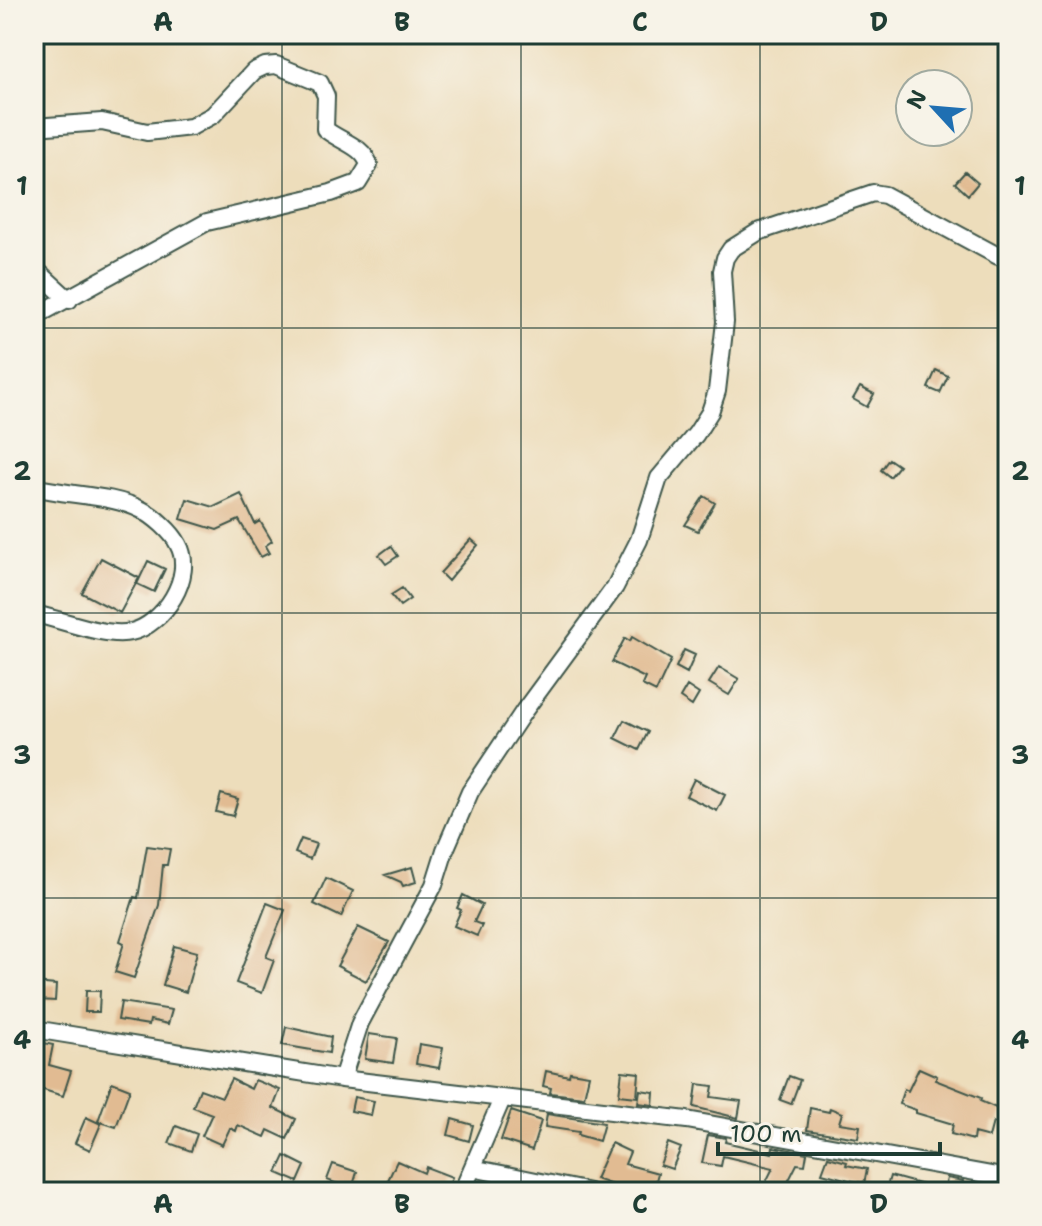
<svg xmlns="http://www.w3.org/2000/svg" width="1042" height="1226" font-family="'Shantell Sans',sans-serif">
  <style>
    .building { fill: #e1bb92 }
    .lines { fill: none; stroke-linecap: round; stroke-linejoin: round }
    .minor-casing { stroke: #3e5548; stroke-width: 20 }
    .minor { stroke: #fff; stroke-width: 16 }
    .grid { fill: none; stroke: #1f3d34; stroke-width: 2; stroke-opacity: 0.55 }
    .neatline { fill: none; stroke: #1f3d34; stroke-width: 3 }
    .grid-label { font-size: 26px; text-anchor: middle; font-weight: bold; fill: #1f3d34 }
  </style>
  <rect width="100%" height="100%" fill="#f7f3e8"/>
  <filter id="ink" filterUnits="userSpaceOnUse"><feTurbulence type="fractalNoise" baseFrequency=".0125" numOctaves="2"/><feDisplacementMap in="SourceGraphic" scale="16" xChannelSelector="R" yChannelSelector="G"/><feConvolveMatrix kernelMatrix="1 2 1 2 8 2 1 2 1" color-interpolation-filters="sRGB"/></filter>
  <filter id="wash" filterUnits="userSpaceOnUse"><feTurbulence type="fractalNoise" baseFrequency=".006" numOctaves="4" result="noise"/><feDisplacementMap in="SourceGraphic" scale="32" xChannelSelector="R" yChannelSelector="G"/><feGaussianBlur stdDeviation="1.8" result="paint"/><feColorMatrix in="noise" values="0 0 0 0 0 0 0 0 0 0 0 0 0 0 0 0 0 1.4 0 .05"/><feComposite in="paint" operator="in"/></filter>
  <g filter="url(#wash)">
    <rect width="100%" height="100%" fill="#edddbb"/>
    <g id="blocks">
      <path class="building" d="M965,172L978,183L968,195L955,183Z
        M936,370L948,376L940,393L928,388Z
        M860,387L874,394L867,407L853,399Z
        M889,459L899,466L890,477L881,470Z
        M241,494L255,524L260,521L272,541L265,546L269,553L261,557L239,520L217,530L181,519L187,499L214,507Z
        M704,496L715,503L698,531L685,525Z
        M471,539L478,545L448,581L440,573Z
        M391,546L398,556L386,564L379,555Z
        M101,558L139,578L120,613L82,593Z
        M148,561L165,569L154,592L137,584Z
        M402,588L410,599L400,606L391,595Z
        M632,637L671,660L656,692L642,685L645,678L612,662L625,638L630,641Z
        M684,650L695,655L687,673L676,667Z
        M719,667L739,679L729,695L709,683Z
        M687,686L699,694L692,706L680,698Z
        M624,720L648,732L639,750L615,738Z
        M694,779L725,795L717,811L686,796Z
        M221,794L238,799L233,816L216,812Z
        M301,839L316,844L310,859L295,853Z
        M147,846L170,849L167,865H163L159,905L134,978L115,972L124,943L120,941L134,897L138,898Z
        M412,867L416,882L403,886L401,882L385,875Z
        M326,878L353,891L341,917L314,904Z
        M463,895L482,905L474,922L482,925L477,936L454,926L461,910L457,908Z
        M267,903L285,910L266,957L274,960L262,993L236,983Z
        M358,927L389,942L366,981L337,966Z
        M174,946L197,952L186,992L163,985Z
        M34,983L56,985L55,1001L39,1000L40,995H34Z
        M86,991H100L99,1012H85Z
        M121,1002L172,1010L168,1024L150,1020L149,1025L118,1020Z
        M286,1027L331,1037L329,1053L282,1045Z
        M369,1034L397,1038L393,1063L365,1059Z
        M39,1042L53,1045L49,1065L71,1071L63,1096L34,1087V1064Z
        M419,1044L443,1048L439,1068L416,1064Z
        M919,1068L937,1076L935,1080L981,1098L980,1101L1003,1111L997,1124L993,1122L989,1137L974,1133L973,1140L951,1134L953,1124L916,1113V1110L899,1104L904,1089L908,1091Z
        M546,1071L569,1076L570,1072L589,1075L584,1097L550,1093L551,1088L543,1086Z
        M622,1071L639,1073L637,1097L619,1095Z
        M789,1076L800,1080L791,1104L780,1100Z
        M231,1079L251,1089L255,1080L280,1090L273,1108L296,1119L287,1139L268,1130L265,1137L238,1125L236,1131L230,1128L222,1145L202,1136L212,1114L193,1107L200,1089L222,1097Z
        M112,1082L130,1089L116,1127L98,1121Z
        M697,1084L713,1086L711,1097L741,1101L738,1118L694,1107Z
        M640,1090L654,1092L653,1105L638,1103Z
        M354,1097L374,1101L371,1115L351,1111Z
        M810,1108L829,1112L830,1108L842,1113L839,1123L860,1126L858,1138L807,1130Z
        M511,1111L541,1121L532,1150L501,1140Z
        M547,1114L604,1123L599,1141L578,1135L579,1132L545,1127Z
        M86,1117L101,1124L90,1150L75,1143Z
        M452,1119L473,1125L469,1141L448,1135Z
        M176,1126L197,1134L191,1151L169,1143Z
        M708,1135L726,1138L725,1142L772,1153L773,1147L807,1153L805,1165L797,1164L783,1192H761L773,1168L723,1156L721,1166L702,1163Z
        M611,1143L630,1152L625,1164L658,1173L653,1192H633L595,1179Z
        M668,1143L681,1148L672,1169L660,1165Z
        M285,1156L305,1166L298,1182L277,1173Z
        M828,1157L847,1162L846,1165L867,1169L864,1184L822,1173Z
        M397,1161L424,1173L426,1167L452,1177L447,1192H428L410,1185L408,1189L388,1180Z
        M333,1164L357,1172L352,1189L327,1180Z
        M890,1176L934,1188L933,1192L886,1190Z
        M947,1178L963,1181L961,1192H944Z
        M484,1182L502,1185L517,1192H479Z"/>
    </g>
  </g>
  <g filter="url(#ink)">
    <use href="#blocks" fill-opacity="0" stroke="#3e5548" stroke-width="2"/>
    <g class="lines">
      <g class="minor-casing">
        <path id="minor" d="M34,127L102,122L147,132L191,127L213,115L254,71L265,66L276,65L320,83L326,96L325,129C339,141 364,146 369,165L358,183L331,193L207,222L34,317
          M34,268L69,300
          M34,487C69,496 111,494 142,510C154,516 172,532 178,544C196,576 163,625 131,632C105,638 61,619 34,614
          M34,1029L342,1079L687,1120L1008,1178
          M342,1079L360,1023L434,885L445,850L470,792L524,711L615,587L639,540L659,478L696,434L710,412L717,391L725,322L722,271L725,258L731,249L758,232L873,193L885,195L998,256L1008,259
          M472,1168L590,1192
          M462,1192L502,1099"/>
      </g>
      <use href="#minor" class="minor"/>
    </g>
  </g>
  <path class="grid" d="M282,34V1192M521,34V1192M760,34V1192M34,328H1008M34,613H1008M34,898H1008"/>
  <rect width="1042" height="1226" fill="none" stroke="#f7f3e8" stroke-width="88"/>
  <g transform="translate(934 108) rotate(296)"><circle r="38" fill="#f7f3e8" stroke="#a1aaa0" stroke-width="2"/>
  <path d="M0-6L14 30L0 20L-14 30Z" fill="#1f6fb2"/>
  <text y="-12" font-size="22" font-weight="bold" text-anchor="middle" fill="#1f3d34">N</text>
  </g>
  <path d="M718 1142v12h222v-12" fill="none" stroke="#1f3d34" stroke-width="4"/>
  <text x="730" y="1142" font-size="24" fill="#1f3d34" stroke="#f7f3e8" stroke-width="6" paint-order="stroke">100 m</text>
  <rect x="44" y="44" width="954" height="1138" class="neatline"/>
  <g class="grid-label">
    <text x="163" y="31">A</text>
    <text x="402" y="31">B</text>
    <text x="640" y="31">C</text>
    <text x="879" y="31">D</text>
    <text x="22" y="195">1</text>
    <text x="1020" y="195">1</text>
    <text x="22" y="480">2</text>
    <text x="1020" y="480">2</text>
    <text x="22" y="764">3</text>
    <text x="1020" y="764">3</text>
    <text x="22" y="1049">4</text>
    <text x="1020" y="1049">4</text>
    <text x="163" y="1213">A</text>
    <text x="402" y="1213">B</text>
    <text x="640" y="1213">C</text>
    <text x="879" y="1213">D</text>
  </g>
</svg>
